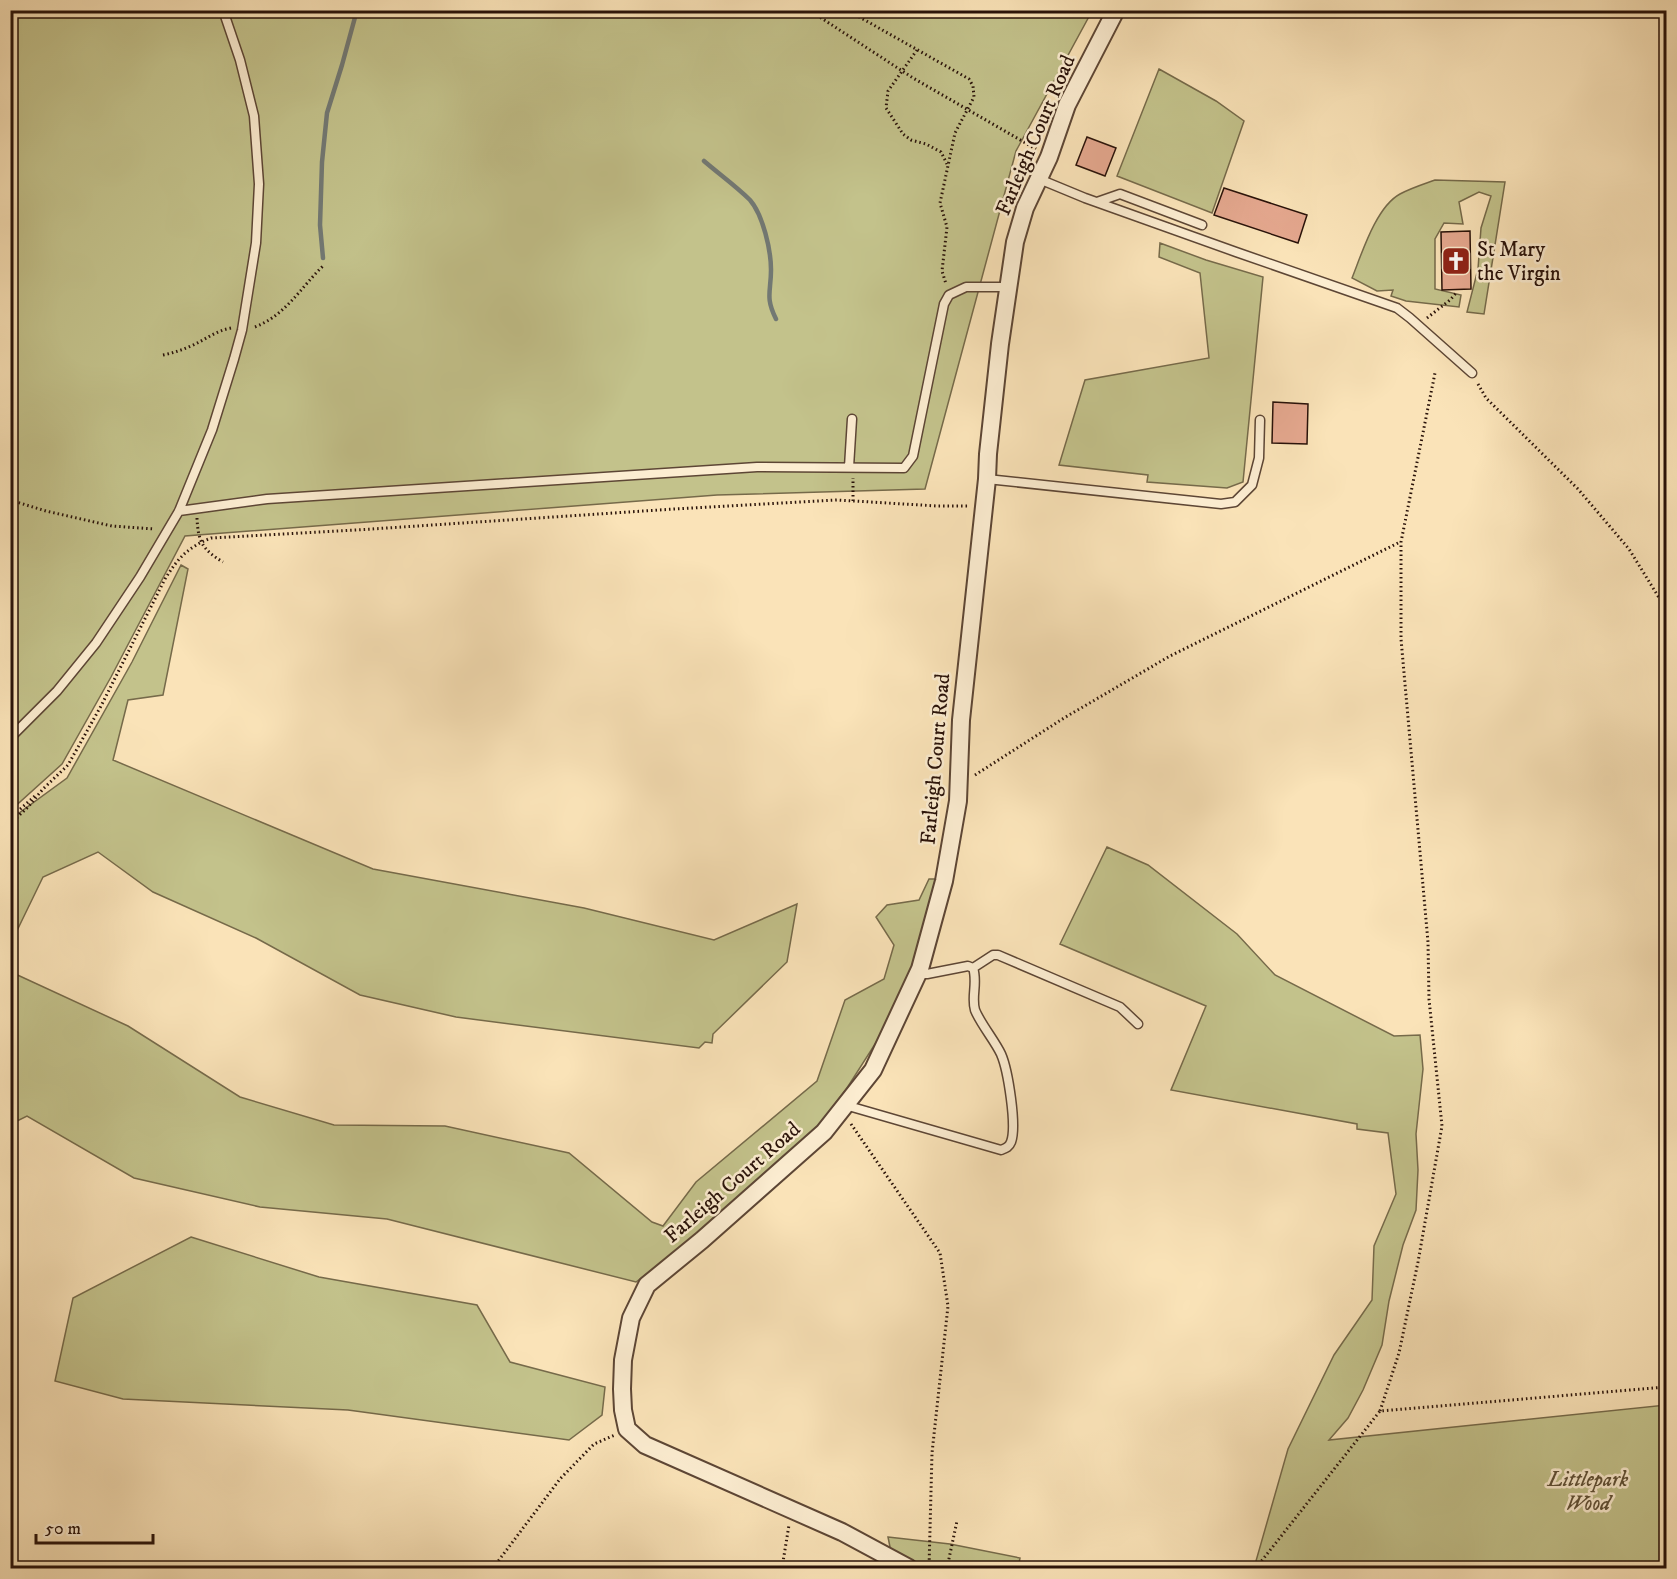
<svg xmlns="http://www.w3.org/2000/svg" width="1677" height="1579" font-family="'IM FELL DW Pica',serif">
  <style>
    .green { fill: #c3c28b; stroke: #766a4a; stroke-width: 1.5 }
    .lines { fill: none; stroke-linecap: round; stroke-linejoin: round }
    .stream { stroke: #727873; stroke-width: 4.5 }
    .building { fill: #e5a88f; stroke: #291209; stroke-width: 1.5 }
    .lane-casing { stroke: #5d4635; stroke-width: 11 }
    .street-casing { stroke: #5d4635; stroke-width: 20 }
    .path { stroke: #291209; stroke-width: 3; stroke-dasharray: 1.5 3; stroke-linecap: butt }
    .lane { stroke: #fcedd1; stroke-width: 8 }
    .street { stroke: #fcedd1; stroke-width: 16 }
    .labels { text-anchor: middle; stroke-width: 5; stroke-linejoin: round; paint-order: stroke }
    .street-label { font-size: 21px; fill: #291209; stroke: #fcedd1 }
    .poi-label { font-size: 21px; fill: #291209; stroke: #fcedd1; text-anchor: start }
    .park-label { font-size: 21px; font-style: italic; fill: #5f5036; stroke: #fcedd1 }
  </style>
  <rect width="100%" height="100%" fill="#fae3b8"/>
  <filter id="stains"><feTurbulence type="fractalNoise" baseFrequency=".00333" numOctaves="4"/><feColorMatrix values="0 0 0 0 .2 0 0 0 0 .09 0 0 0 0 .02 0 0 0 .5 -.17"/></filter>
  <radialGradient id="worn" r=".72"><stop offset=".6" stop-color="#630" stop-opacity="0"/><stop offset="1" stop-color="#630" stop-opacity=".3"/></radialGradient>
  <path class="green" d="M10,11H1092L1016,151L925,489L717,495L185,536L111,677L62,764L11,810Z
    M1159,69L1216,101L1244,121L1212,213L1117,176Z
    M1435,180L1505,182L1484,314L1467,312L1478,269L1481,228L1491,196L1479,192L1459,202L1463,224L1444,223L1435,239V289L1461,295L1459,307L1406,301L1391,296L1393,290L1377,291L1352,278C1362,253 1376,207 1400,194C1411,188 1424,184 1435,180Z
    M1160,243L1206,260L1263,277L1243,482L1227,488L1147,482L1148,475L1059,465L1085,380L1209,358L1200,273L1159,257Z
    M181,565L188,569L163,695L128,700L113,760L373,869L584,908L714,940L797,904L787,962L713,1034L712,1043L705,1042L699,1048L456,1017L360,995L256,938L153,892L98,852L43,877L11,943V819L67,778L132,662Z
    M1107,847L1148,865L1237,934L1275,975L1394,1036L1420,1035L1423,1069L1416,1134L1418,1170L1416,1210L1403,1245L1389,1301L1382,1345L1363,1390L1348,1418L1329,1440L1666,1405V1568H1254L1288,1449L1334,1355L1372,1300L1374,1246L1396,1194L1388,1133L1357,1129V1124L1171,1090L1206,1006L1060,944Z
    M929,879H940L916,961L886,1027L847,1088L811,1136L695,1238L636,1282L387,1219L260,1207L134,1178L27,1116L11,1124V972L128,1026L240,1097L334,1125L445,1126L569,1153L652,1222L663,1226L696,1182L817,1081L845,1000L884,979L894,945L876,917L887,905L919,900Z
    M191,1237L319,1277L477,1305L510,1362L605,1387L602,1415L569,1440L348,1410L123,1399L55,1381L73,1298Z
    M888,1537L950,1544L1020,1558L1018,1568H898L893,1562Z"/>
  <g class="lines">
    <path class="stream" d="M704,161C719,174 736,186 750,200C763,215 771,250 771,270C771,292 765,297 776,319
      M323,258L320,225L322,162L327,113L342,65L357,10"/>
  </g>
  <path class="building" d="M1087,137L1116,148L1105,176L1076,165Z
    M1224,188L1307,215L1298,243L1214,215Z
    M1470,231L1471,289L1442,290L1441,232Z
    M1273,402L1308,404L1307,444L1272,443Z"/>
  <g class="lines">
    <g class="lane-casing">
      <path id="lane" d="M1039,179L1085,198L1236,252L1397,308L1410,318L1472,373
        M1097,202L1120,194L1202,225
        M849,467L852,419
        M987,479L1221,504L1235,502L1252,485L1259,458L1260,420
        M179,511L267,499L757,467L904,468L913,456L944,304L949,295L966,287H1008
        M10,738L57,691L96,643L140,577L179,511L212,430L234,359L242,330L256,243L259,184L254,116L240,60L223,10
        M973,968L993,955H998L1120,1007L1138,1024
        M845,1105L1001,1150C1006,1148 1009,1147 1011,1142C1017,1126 1008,1070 1001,1054C995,1041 980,1023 975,1010C971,997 978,982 973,968L968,966L927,974H917"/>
    </g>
    <g class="street-casing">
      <path id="street" d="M909,1568L842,1532L645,1445L627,1429L623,1410L622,1389L623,1360L631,1318L647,1285L702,1240L824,1132L873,1070L920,969L944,881L958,801L961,720L987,479L988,454L1000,344L1015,242L1025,208L1049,157L1067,105L1116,10"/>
    </g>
    <path class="path" d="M809,10L913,78L1036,149
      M847,10L969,79L973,86L974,97L955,133L940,203L947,227L942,271L946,284
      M917,50L888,91L886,108L903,134L911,140L926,144L941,152L947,164
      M1427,318L1450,300L1457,292
      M255,327C286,315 301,287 324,265
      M163,355C173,353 182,350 191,346C205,340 215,331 231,328
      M1478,384L1486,398L1578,489L1629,549L1666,609
      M10,500L46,511L112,526L154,529
      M853,501V478
      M197,518C198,542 203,550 223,562
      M975,775L1064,718L1170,656L1400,542
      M10,818L36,795
      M10,824L28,807L43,789L68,765L101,706L165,579C178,558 188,547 211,538L372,529L674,509L837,500L937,506H968
      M851,1124L940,1253L948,1306L932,1453L929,1568
      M1380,1411L1399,1353L1418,1262L1442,1126L1429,999L1428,942L1401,639V542L1435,373
      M493,1568L560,1479L594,1444L615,1435
      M782,1568L789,1525
      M947,1568L957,1521
      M1256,1568L1380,1411L1666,1387"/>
    <use href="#lane" class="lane"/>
    <use href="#street" class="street"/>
  </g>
  <defs>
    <g id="church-square" transform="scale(1.5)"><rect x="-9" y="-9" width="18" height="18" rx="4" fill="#8f2418" stroke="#fcedd1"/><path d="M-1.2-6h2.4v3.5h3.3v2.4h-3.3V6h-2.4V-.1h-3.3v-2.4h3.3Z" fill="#fff"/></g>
  </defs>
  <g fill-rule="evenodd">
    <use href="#church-square" x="1456" y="261"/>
  </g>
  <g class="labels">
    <g class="street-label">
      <text transform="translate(1035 135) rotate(-67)" y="7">Farleigh Court Road</text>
      <text transform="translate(935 759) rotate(-85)" y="7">Farleigh Court Road</text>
      <text transform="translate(732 1182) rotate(-41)" y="7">Farleigh Court Road</text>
    </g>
    <g class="poi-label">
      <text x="1477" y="256">St Mary<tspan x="1477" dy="24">the Virgin</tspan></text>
    </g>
    <g class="park-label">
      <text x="1588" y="1486">Littlepark<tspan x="1588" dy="24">Wood</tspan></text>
    </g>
  </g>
  <rect width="1677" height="1579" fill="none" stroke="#fae3b8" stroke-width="36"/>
  <rect x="12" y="12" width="1653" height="1555" fill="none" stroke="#291209" stroke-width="3"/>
  <rect x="18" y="18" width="1641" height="1543" fill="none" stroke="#291209" stroke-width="1.5"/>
  <path d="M36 1534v9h117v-9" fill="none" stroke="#291209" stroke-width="3"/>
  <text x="45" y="1534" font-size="18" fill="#291209" stroke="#fcedd1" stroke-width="4.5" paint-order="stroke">50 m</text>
  <rect width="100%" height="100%" filter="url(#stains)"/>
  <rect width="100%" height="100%" fill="url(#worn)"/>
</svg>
